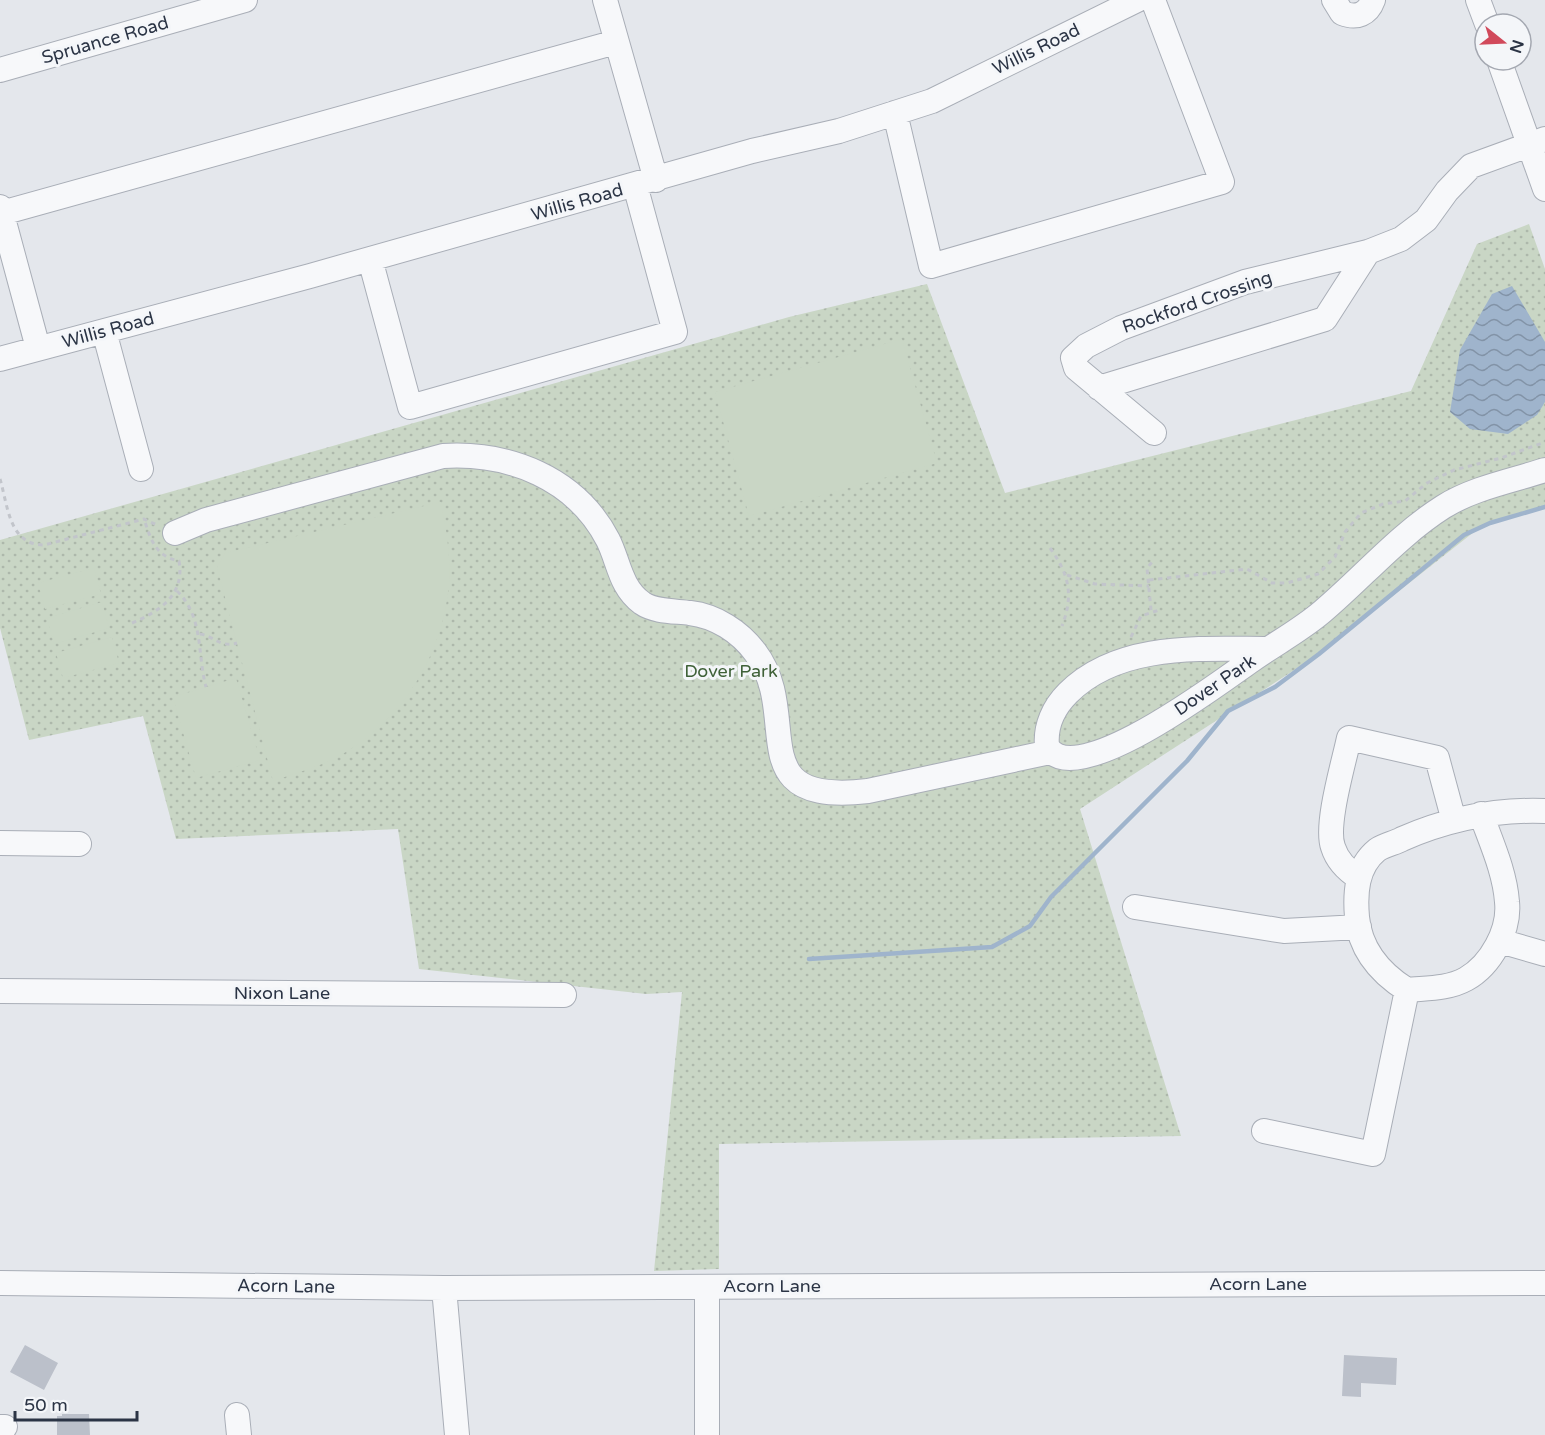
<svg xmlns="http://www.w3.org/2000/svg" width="1545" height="1435" font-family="'Varela Round',sans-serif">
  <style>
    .park { fill: url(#park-dots) }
    .pitch { fill: #c9d6c5 }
    .water { fill: url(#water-waves) }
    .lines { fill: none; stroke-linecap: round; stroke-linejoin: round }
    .stream { stroke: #9fb4cc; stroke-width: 4.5 }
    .building { fill: #bbc0ca }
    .minor-casing { stroke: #a9aeb7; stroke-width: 26 }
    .path { stroke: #c2c5cb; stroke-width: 3; stroke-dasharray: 4.5 4.5; stroke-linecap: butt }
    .minor { stroke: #f7f8fa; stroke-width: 24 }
    .labels { text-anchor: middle; stroke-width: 6; stroke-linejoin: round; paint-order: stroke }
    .street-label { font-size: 18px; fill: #2b3445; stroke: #f4f6f9 }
    .park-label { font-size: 18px; fill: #3f6138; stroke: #f4f6f9 }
  </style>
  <defs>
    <pattern id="park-dots" width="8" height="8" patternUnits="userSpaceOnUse" patternTransform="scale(1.5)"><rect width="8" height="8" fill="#c9d6c5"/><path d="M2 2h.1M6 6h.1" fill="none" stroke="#adb8ab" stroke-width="1.8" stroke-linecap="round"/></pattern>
    <pattern id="water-waves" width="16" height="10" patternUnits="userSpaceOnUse" patternTransform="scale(1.5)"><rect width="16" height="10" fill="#9fb4cc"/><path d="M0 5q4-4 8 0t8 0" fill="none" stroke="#8293a7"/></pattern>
  </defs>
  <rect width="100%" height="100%" fill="#e4e7ec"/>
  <path class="park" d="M1529,224L1545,269V507L1479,528L1319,654L1080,809L1181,1136L719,1144V1269L654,1271L682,992L646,994L419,969L398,829L176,839L143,716L29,740L0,628V540L789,317L927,284L1005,493L1411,391L1477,244Z"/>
  <path class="pitch" d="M902,339L937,463L749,516L715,392Z
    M441,502C446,528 451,556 449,584C443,654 403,720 341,755C320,767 295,773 273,781L217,567L225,553Z
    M94,568L101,594L45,609L38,583Z
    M102,602L109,628L54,644L47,618Z
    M112,637L119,663L63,678L56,653Z
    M236,678L260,760L196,778L173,697Z"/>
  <path class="water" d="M1512,286L1545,342V402L1537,415L1508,434L1470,429L1450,412L1460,350L1492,294Z"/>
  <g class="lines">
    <path class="stream" d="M809,959L992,947L1030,926L1051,897L1187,761L1228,711L1275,687L1319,654L1464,535L1490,523L1545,507"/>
  </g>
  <path class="building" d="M25,1345L58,1363L44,1390L10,1372Z
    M1344,1355L1397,1358L1396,1385L1361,1383V1397L1342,1396Z
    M62,1414H89L90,1435H57V1416H62Z"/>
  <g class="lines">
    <g class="minor-casing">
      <path id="minor" d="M605,0L656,180
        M1334,0L1342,13C1357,19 1368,14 1373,0
        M1478,0L1487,24
        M1499,60L1545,189
        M0,70L245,0
        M895,113L931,266L1222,182L1153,0
        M0,207L38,348
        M2,213L616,42
        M370,259L410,407L675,332L635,185
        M104,331L141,469
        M0,359L310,276L752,151L839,131L932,101L1137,0
        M1099,388L1325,319L1368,252
        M1154,433L1076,368L1073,358L1086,346L1121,328L1245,282L1368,252L1401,239L1426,220L1447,191L1471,166L1545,139
        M175,533L206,520L443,456C509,452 576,478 608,540C619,562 620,587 642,603C655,612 675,611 690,613C716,616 740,632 755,652C804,716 737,806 868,791L1050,752
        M1268,649C1202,649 1119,642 1068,693C1054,707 1045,726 1047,746C1073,795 1224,679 1252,660C1276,643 1301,630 1323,611C1363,577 1399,535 1443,507C1473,488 1511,481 1545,470
        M1481,814C1491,842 1505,872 1507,902C1510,930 1491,965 1466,979C1448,989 1427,988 1407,990C1380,973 1360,950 1357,917C1355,894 1356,867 1377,850C1384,845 1395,843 1402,839C1448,819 1494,809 1545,811
        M0,843L79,844
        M1359,878C1348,871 1337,860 1333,847C1325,825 1344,762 1349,738L1437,758L1454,821
        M1135,907L1284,931L1359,927
        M1500,941L1545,954
        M0,991L564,995
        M1264,1131L1373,1154L1407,990
        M0,1283L444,1288L1545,1283
        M707,1287V1435
        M444,1288L457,1435
        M237,1415L239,1435
        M0,1427H5"/>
    </g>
    <path class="path" d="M0,479C8,506 9,545 44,545L144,519L159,526
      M1050,548C1069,574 1074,595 1062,626
      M1067,575L1095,584L1149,586
      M1149,580L1247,569L1272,583H1287L1318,574L1335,557L1345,532L1361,513L1383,504L1405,501L1427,483L1454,470L1501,458L1545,442
      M177,591C204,617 197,654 206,687
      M1151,610L1147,568L1153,561
      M132,623C161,611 185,594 179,561C155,556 151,540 144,519
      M200,634C215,636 219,648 237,643
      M1131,637L1141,616L1159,610"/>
    <use href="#minor" class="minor"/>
  </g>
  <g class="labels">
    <g class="street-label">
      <text transform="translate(105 40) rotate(-16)" y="6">Spruance Road</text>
      <text transform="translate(1036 49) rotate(-26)" y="6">Willis Road</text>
      <text transform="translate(577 202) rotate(-16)" y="6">Willis Road</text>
      <text transform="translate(1197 302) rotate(-19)" y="6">Rockford Crossing</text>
      <text transform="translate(108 330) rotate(-15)" y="6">Willis Road</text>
      <text transform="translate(1215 685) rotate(-34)" y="6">Dover Park</text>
      <text x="282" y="999">Nixon Lane</text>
      <text x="1258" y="1290">Acorn Lane</text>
      <text transform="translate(286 1286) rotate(1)" y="6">Acorn Lane</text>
      <text x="772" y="1292">Acorn Lane</text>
    </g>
    <g class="park-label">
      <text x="731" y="677">Dover Park</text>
    </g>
  </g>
  <g transform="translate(1503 42) rotate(108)"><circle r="28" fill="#f4f6f9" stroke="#a4a8b1" stroke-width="1.5"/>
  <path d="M0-4.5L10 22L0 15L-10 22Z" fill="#d1495b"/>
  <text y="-9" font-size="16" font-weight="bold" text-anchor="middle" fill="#2b3445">N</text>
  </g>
  <path d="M15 1411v9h122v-9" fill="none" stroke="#2b3445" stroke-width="3"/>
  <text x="24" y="1411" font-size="18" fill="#2b3445" stroke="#f4f6f9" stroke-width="4.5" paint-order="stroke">50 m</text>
</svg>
